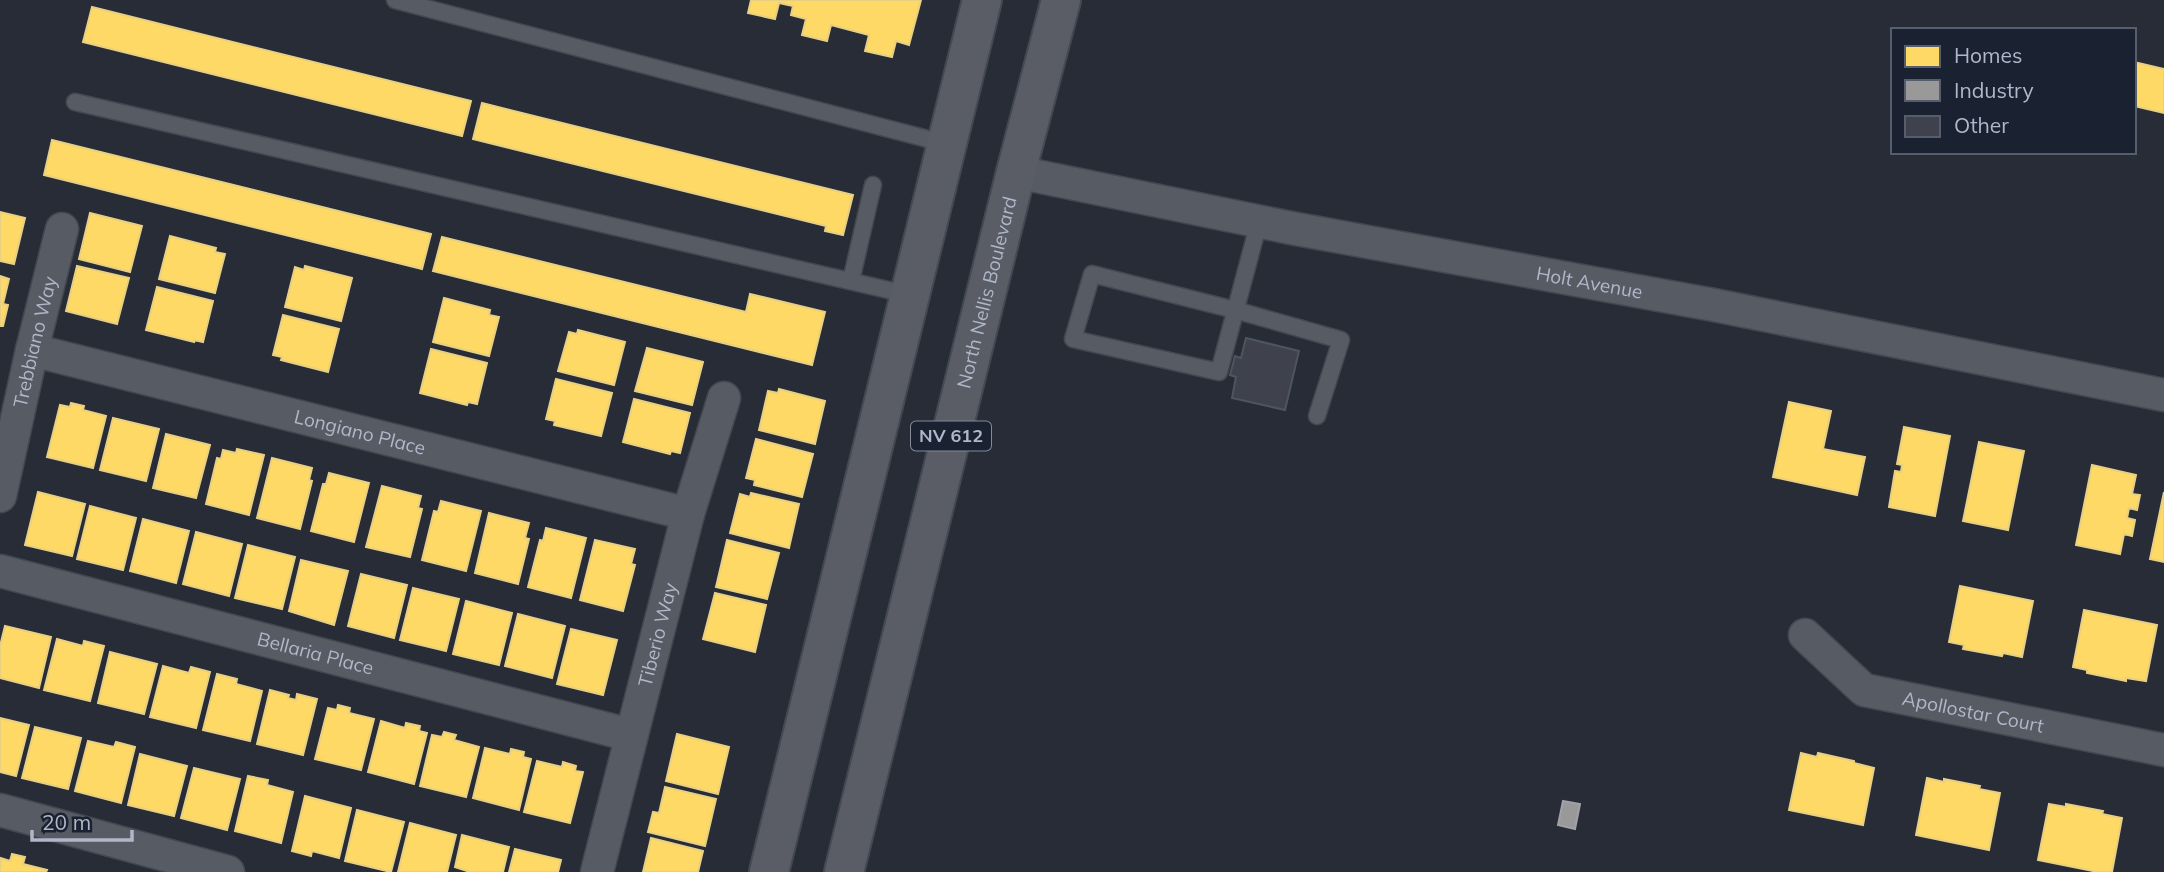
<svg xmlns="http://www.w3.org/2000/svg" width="2164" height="872" font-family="Mulish,sans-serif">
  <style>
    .homes { fill: #ffd966; stroke: #e7cf83; stroke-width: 2 }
    .industry { fill: #999; stroke: #a0a2a7; stroke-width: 2 }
    .building { fill: #3f424c; stroke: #4f545e; stroke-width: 2 }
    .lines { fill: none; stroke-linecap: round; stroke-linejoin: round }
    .lane-casing { stroke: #43474f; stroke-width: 19 }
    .street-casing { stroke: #43474f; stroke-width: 35 }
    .primary-casing { stroke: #444953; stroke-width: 42 }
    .lane { stroke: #575b64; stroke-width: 16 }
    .street { stroke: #575b64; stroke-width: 32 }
    .primary { stroke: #5a5d66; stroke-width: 38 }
    .labels { text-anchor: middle; stroke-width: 7; stroke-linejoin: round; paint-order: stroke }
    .shield { fill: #1a2130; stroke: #838a9a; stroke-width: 2 }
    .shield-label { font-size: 18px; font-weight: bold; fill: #b0b7c8 }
    .street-label { font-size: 19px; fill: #b0b7c8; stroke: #1a2130 }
  </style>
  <rect width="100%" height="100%" fill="#272c36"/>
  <path class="homes" d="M751,0H921L909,45L896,41L892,57L865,51L869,35L831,25L827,41L802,35L806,19L791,15L793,6L779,3L775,19L748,13Z
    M92,7L471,101L462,136L83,42Z
    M2134,62L2164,69V113L2134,106Z
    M482,103L853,195L843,235L825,231L826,226L473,139Z
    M52,140L431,234L422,269L44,175Z
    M0,212L25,218L14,264L0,261Z
    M90,213L142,226L130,272L79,259Z
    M170,236L216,248L215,252L225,254L215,293L159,279Z
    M442,237L746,312L750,294L825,312L812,365L433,271Z
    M77,266L129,278L117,324L66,311Z
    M305,266L352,278L341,321L285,307L295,267L304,270Z
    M0,276L9,279L3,304L8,305L3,326H0Z
    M157,287L213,301L203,342L194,340V342L146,330Z
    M444,298L490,310L489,315L499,317L489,356L433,342Z
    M283,315L339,329L328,372L281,360L282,357L273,355Z
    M578,330L625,342L614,385L558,371L569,332L577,334Z
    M647,348L703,362L692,405L635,391Z
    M431,349L487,363L477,404L468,402L467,405L420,393Z
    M556,379L612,393L601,436L554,425L555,421L546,419Z
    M779,389L825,401L815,444L759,430L768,391L778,393Z
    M634,399L690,413L680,453L671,451L670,454L623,442Z
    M1789,402L1831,411L1823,449L1865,457L1857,495L1773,477Z
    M71,403L84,406L83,410L106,416L93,468L47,457L60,405L70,407Z
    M113,418L159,429L146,481L100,470Z
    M1904,427L1950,436L1935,516L1889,507L1895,471L1901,472L1902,465L1897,464Z
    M166,434L210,445L196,498L153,488Z
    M756,439L813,454L802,497L754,485L755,480L746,478Z
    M1979,442L2024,451L2008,530L1963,521Z
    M237,449L264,455L249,515L206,504L217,458L221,459L223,450L236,453Z
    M272,458L312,468L309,480L312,481L300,529L257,518Z
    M2092,465L2136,475L2132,494L2140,495L2137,510L2129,508L2127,518L2135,520L2132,536L2124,534L2120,554L2076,545Z
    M329,473L369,483L354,542L311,531L323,484H326Z
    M382,486L421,496L418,508L422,509L410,557L366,547Z
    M38,492L85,504L72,556L25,545Z
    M2164,492V562L2150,559Z
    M751,493L799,504L789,548L730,533L740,494L750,497Z
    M441,501L481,511L466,571L422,560L434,511L438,512Z
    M90,506L136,518L123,570L77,559Z
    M489,513L529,523L525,538L529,539L518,584L475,573Z
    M143,519L189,531L176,583L130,571Z
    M546,528L586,538L571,598L528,587L540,540L543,541Z
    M196,532L242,544L229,596L183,584Z
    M595,540L635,549L631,564L635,565L623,611L580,600Z
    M727,540L779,553L767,599L716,587Z
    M248,545L295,557L282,609L235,598Z
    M301,560L348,571L334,625L289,611Z
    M361,574L407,585L394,638L348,626Z
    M1960,586L2033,601L2022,657L2003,653L2002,656L1963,649L1964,645L1949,642Z
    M413,588L459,599L446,651L400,640Z
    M715,593L766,605L755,652L703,639Z
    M466,601L512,613L499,665L453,654Z
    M2084,610L2157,625L2146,681L2126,678V681L2087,673V670L2073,667Z
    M518,614L565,626L552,678L505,666Z
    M5,626L51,637L39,688L0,678V646Z
    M571,629L617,640L603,695L557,684Z
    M57,639L83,646L84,641L104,646L90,701L44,690Z
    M110,652L157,664L144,714L98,703Z
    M163,666L189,673L191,667L210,672L196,728L150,717Z
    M217,674L237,679L236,684L262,691L250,741L203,730Z
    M270,690L289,695L288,698L296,700L297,694L317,699L303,755L257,744Z
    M338,705L350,708L349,713L374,719L361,770L315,759L328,708L337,710Z
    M0,718L29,725L16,776L0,772Z
    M381,721L405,728L406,723L420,726L419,731L427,733L414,784L368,772Z
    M35,727L81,738L68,789L22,778Z
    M444,732L456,735L454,740L479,747L466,797L420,786L432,735L442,737Z
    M677,734L729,747L718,794L666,781Z
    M88,741L114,747L116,742L135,747L121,803L75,791Z
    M485,748L510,754L511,749L524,752L523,757L531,759L519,810L473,798Z
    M1801,753L1817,757L1818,753L1854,761V763L1874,768L1863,825L1789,810Z
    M140,754L187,766L174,816L128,805Z
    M537,761L562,767L563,762L576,766L575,771L583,772L570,823L524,812Z
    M194,768L240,779L227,830L181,818Z
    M248,776L268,780L267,785L293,792L281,843L235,831Z
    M1927,778L1944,782V779L1980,786L1979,789L2000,793L1989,850L1916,835Z
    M665,787L716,799L705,846L648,832L653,812L659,813Z
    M305,796L351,808L339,858L312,851L311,856L292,851Z
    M2049,804L2066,807V804L2103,811L2102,814L2122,818L2112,872H2098L2038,860Z
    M357,810L404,822L391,872L345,861Z
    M410,823L456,835L447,872H398Z
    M462,835L509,847L503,872H470L455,867Z
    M651,838L703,851L698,872H643Z
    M515,849L561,860L558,872H509Z
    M12,854L25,857L23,864L47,870L46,872H0L1,858L10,861Z"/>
  <path class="industry" d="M1563,801L1580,804L1575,829L1558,825Z"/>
  <path class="building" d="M1246,338L1299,351L1285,410L1232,398L1236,377L1230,375L1235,356L1241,358Z"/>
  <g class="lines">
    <g class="lane-casing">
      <path id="lane" d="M395,0L947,144
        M75,102L910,295
        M1259,222L1219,372L1073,339L1092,274L1235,310L1341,340L1317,416
        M851,281L873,185"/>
    </g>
    <g class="street-casing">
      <g id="street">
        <path id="s1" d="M1016,172L1291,228L1714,305L2164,395"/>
        <path id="s2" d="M32,350L688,514"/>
        <path id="s3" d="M0,496L32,350L62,229"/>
        <path id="s4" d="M0,571L630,735"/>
        <path id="s5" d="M1805,635L1864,690L2164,750"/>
        <path d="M0,810L228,872"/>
        <path id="s6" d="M597,872L688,514L724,398"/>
      </g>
    </g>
    <g class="primary-casing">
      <g id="primary">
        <path d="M769,872L982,0"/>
        <path id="s7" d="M844,872L1016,172L1061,0"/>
      </g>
    </g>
    <use href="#lane" class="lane"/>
    <use href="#street" class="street"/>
    <use href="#primary" class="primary"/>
  </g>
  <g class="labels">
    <rect class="shield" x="911" y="421.5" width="80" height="29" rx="5"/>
    <g class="shield-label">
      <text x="951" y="442">NV 612</text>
    </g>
    <g class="street-label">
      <text dy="7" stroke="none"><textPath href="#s1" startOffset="584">Holt Avenue</textPath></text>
      <text dy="7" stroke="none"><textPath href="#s7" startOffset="597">North Nellis Boulevard</textPath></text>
      <text dy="7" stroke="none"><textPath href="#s3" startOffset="158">Trebbiano Way</textPath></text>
      <text dy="7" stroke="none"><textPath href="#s2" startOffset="338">Longiano Place</textPath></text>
      <text dy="7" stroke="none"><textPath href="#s6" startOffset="245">Tiberio Way</textPath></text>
      <text dy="7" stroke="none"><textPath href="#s4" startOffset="326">Bellaria Place</textPath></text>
      <text dy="7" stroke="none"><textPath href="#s5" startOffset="192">Apollostar Court</textPath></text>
    </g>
  </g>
  <rect x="1891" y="28" width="245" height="126" fill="#1a2130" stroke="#565d6d" stroke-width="2"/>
  <rect x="1905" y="46" width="35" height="21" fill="#ffd966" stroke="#565d6d" stroke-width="2"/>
  <text x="1954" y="63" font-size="21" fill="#b0b7c8">Homes</text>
  <rect x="1905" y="80" width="35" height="21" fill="#999999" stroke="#565d6d" stroke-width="2"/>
  <text x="1954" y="98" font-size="21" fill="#b0b7c8">Industry</text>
  <rect x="1905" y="116" width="35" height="21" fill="#3f424c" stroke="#565d6d" stroke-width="2"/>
  <text x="1954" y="133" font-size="21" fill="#b0b7c8">Other</text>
  <path d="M32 830v10h100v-10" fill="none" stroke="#b0b7c8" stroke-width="3.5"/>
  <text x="42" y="830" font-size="21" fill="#b0b7c8" stroke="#1a2130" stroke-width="5" paint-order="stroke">20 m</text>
</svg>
